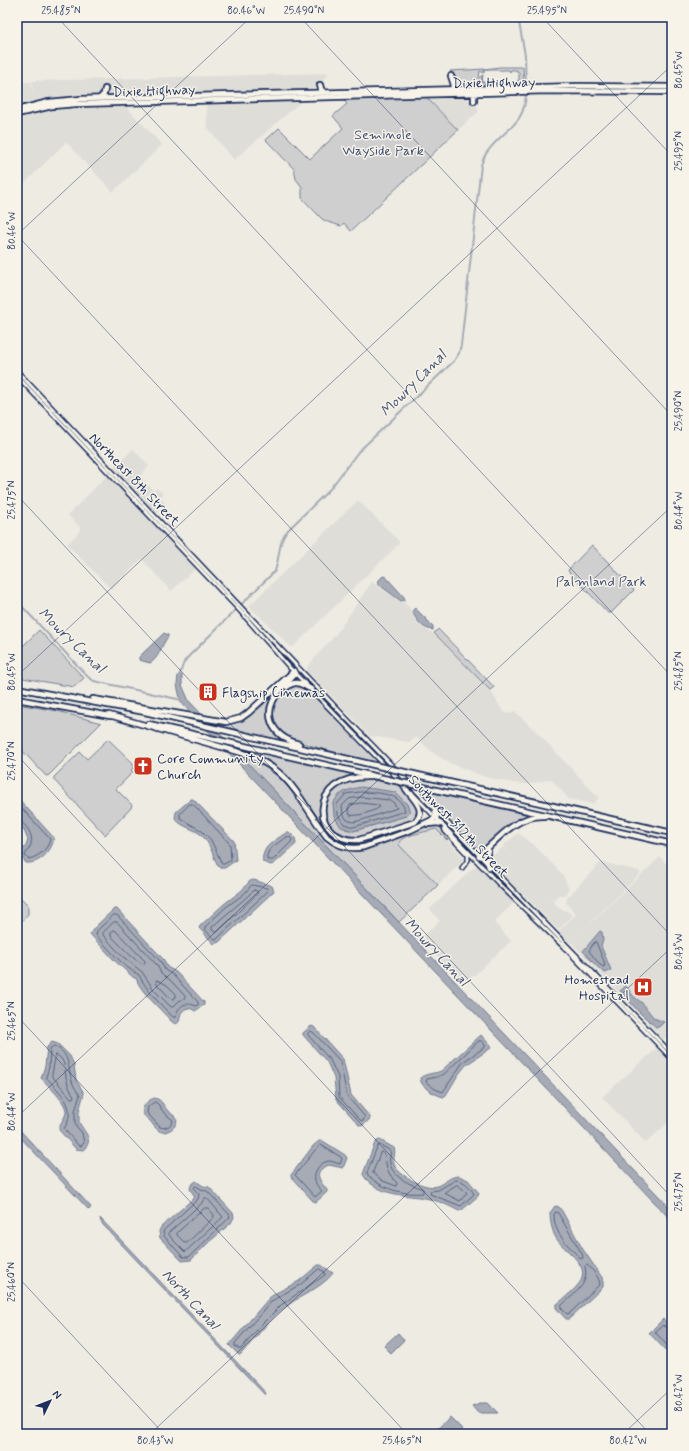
<svg xmlns="http://www.w3.org/2000/svg" width="689" height="1451" font-family="Mynerve,sans-serif">
  <style>
    .built { fill: #deddd8 }
    .green { fill: #cfcfcf; stroke: #757f96; fill-rule: evenodd }
    .water { fill: #a6abb5; stroke: #6e7992 }
    .lines { fill: none; stroke-linecap: round; stroke-linejoin: round }
    .shore { stroke: #536181; stroke-width: 1 }
    .canal { stroke: #a6abb5; stroke-width: 2 }
    .secondary-casing { stroke: #1b2f5e; stroke-width: 6 }
    .highway-casing { stroke: #1b2f5e; stroke-width: 8 }
    .secondary { stroke: #f7f3e8; stroke-width: 3 }
    .highway { stroke: #f7f3e8; stroke-width: 4.5 }
    .highway-bridge-casing { stroke: #1b2f5e; stroke-width: 8; stroke-linecap: butt }
    .highway-bridge { stroke: #f7f3e8; stroke-width: 4.5 }
    .ticks { fill: none; stroke: #1b2f5e; stroke-width: 1; stroke-opacity: 0.45 }
    .labels { text-anchor: middle; stroke-width: 3; stroke-linejoin: round; paint-order: stroke }
    .street-label { font-size: 14px; fill: #1b2f5e; stroke: #f7f3e8 }
    .park-label { font-size: 14px; fill: #3f4f75; stroke: #f7f3e8 }
    .poi-label { font-size: 14px; fill: #1b2f5e; stroke: #f7f3e8; text-anchor: start }
    .water-label { font-size: 15px; font-style: italic; fill: #455478; stroke: #f7f3e8 }
    .neatline { fill: none; stroke: #1b2f5e; stroke-width: 1.5 }
    .ticks-label { font-size: 10px; text-anchor: middle; fill: #1b2f5e }
  </style>
  <rect width="100%" height="100%" fill="#eeebe2"/>
  <filter id="ink" filterUnits="userSpaceOnUse"><feTurbulence type="fractalNoise" baseFrequency=".025" numOctaves="2"/><feDisplacementMap in="SourceGraphic" scale="8" xChannelSelector="R" yChannelSelector="G"/><feConvolveMatrix kernelMatrix="1 2 1 2 8 2 1 2 1" color-interpolation-filters="sRGB"/></filter>
  <g filter="url(#ink)">
    <path class="built" d="M329,73L313,91L234,160L207,127L206,93L115,95L162,145L113,192L66,142L22,186L17,188V119L36,112L34,99V104L17,107V82H31L33,96L32,81Z
      M427,97H466L478,108V112L458,130Z
      M133,449L149,466L140,476L154,491L157,488L163,494L160,498L166,504L150,520L196,568L171,591L142,559L111,589L67,544L80,531V527L68,515Z
      M358,500L399,541V544L293,647H291L249,606Z
      M372,582L405,604L409,607L418,625L434,634L489,688L503,711L508,714L515,711L532,728L534,729L599,798L592,804L569,799L551,779L529,784L513,783L488,778L450,763L433,753L416,737L409,742L370,736L307,671V667L337,633L366,590Z
      M436,829L465,859L438,885L399,845V842L402,839L407,837Z
      M518,833L533,844L563,875L569,889L564,895H558L554,900L549,897L560,909L567,911L573,915L558,930L523,894L494,922L511,941L468,981L462,983L421,938L440,921L430,909L471,870L491,857L503,847L516,860L503,846Z
      M660,857L672,870V1032L664,1040L571,942L569,943L558,932L576,914L566,903L567,898L601,862L639,871L641,873L573,940Z
      M657,1048L672,1064V1119L646,1143L602,1097Z"/>
    <path class="green" d="M500,67H523L524,84L482,85L481,76L483,75L482,82H484L485,84H491V82L492,83H500L501,81L502,83H510L511,81V83H517V81L519,80V72H517V70H511L510,72L509,70H502L500,72V70H484V69Z
      M484,69V73L480,71L478,85H464L450,71Z
      M426,97L458,130L351,231L344,223L341,226L328,222L322,219L302,198V187L296,179L294,169L266,140L279,128L310,159L343,128L333,116L347,104L344,100Z
      M592,545L634,590L611,613H608L568,571L569,569Z
      M438,629L494,687L490,690L434,633Z
      M39,630L84,678L74,687L17,677V652Z
      M295,683L304,687L380,763C356,758 333,752 309,745C300,742 291,741 284,735C276,730 271,720 273,711C274,699 284,690 295,683Z
      M272,693L273,695C267,705 266,719 272,730C274,733 278,736 280,740L211,725L207,721C214,722 220,724 226,724C239,724 256,712 265,703L264,702L266,700L265,699Z
      M17,704L57,711L101,723L49,775L46,776L17,745Z
      M108,739L133,763V768L131,770L133,772L116,789L132,805L131,808L105,835L54,780V777L80,752L87,759Z
      M231,745L362,775C353,778 342,777 333,784C315,798 317,831 341,840C355,845 369,839 383,836L384,837L381,838V840L357,847L340,844L326,834L294,784L280,770L260,757L234,749Z
      M238,753L259,760L288,781L322,833L349,849L427,825L437,824L449,838L447,840L436,829C429,831 407,835 402,839C399,841 400,842 399,845L438,885L437,886L399,922Z
      M359,779L378,781L399,785L416,804L418,814L414,821C399,825 360,842 346,838C321,829 317,795 341,783C346,780 354,780 359,779ZM340,794L406,816L357,830L353,831L345,829L333,803Z
      M417,789L538,815L524,818L480,855Z
      M17,894L28,905V914L17,926Z"/>
    <path class="water" d="M383,576L386,577L404,597L405,600L401,601L378,584V581Z
      M415,608L433,626V630C422,629 416,620 412,611Z
      M164,633L168,635V637C161,645 159,659 150,663L139,660V657L141,655Z
      M178,675H182V685L189,701L672,1210V1221L187,709L181,702L177,685Z
      M361,787L395,792L407,804L410,812L406,816L357,830L353,831L341,827L334,816L333,803C341,791 347,790 361,787Z
      M17,797L54,838C52,851 40,864 26,863L19,854L26,846L28,840L23,828L17,824Z
      M191,799H193L234,841L236,860L225,868H221L218,866C212,854 210,841 199,833C191,828 180,826 175,818L176,812Z
      M287,832H289L295,838L296,844L275,863L271,865L263,862C260,847 276,840 287,832Z
      M254,880L272,886L274,891L219,942L214,944L199,928L200,926L224,904L241,891L250,881Z
      M114,909H117L164,960L167,967L176,972L204,1002V1005L195,1011C189,1007 186,1007 181,1013C179,1018 181,1023 175,1024L171,1021C161,1009 140,992 136,978H134L115,961L90,934L94,928Z
      M600,931L602,932L603,939L601,946L611,970L606,973C599,971 589,957 583,951Z
      M626,986L633,996L642,1003L654,1018L664,1022L659,1027H656L639,1012L622,993L620,991Z
      M311,1026L314,1027L343,1059L351,1095L370,1117V1119L362,1126L359,1125L336,1099L334,1078L327,1062L303,1035V1033Z
      M481,1035L490,1045L491,1048L466,1065L458,1075L446,1095L443,1097C434,1094 421,1088 420,1078C426,1073 434,1074 441,1071Z
      M52,1042L58,1044L70,1056L74,1065L76,1080L84,1093L79,1111V1122C84,1132 95,1140 83,1150L76,1149L59,1130C59,1124 64,1120 66,1113C67,1102 48,1086 41,1078L45,1066L47,1047Z
      M155,1098C162,1100 163,1105 167,1110C171,1114 175,1115 177,1120C176,1125 174,1128 170,1130C159,1136 156,1128 150,1121C148,1119 145,1117 143,1114C141,1106 149,1099 155,1098Z
      M17,1127L90,1206L91,1207L89,1210L17,1134Z
      M380,1140L394,1148C396,1153 393,1158 394,1164C397,1175 426,1190 437,1186C445,1183 450,1176 459,1176L468,1180L479,1193L478,1196L462,1210L459,1211C451,1207 442,1202 433,1200C413,1194 392,1198 373,1185C369,1182 365,1179 363,1174L374,1145L377,1141Z
      M319,1141H323L345,1155L347,1158L343,1168L329,1165C312,1171 319,1180 327,1190V1192L316,1202L313,1201L291,1177V1175L313,1146Z
      M196,1181L203,1186L209,1187L233,1213L234,1217L231,1223L208,1243L191,1260L182,1261L160,1238L159,1231L161,1227L195,1197L190,1189L191,1185Z
      M555,1206L559,1207L562,1211L582,1248L603,1279V1287L569,1319H566L556,1308V1305C563,1299 580,1286 582,1278C587,1262 563,1250 556,1238C552,1231 550,1221 550,1213Z
      M100,1218L264,1391L266,1393L265,1395L104,1226L101,1222Z
      M318,1265H321L333,1273C321,1289 298,1296 283,1309C267,1322 255,1339 241,1354L239,1355L229,1345L269,1298L276,1293L299,1281Z
      M663,1319L672,1327V1357L649,1333Z
      M398,1333L404,1340L391,1353L384,1346Z
      M480,1403H488L498,1413H478L472,1406Z
      M450,1417L462,1429V1433H433Z"/>
    <g class="lines">
      <path class="shore" d="M361,792C377,793 401,792 405,811L357,826L353,827L344,824L338,815L337,804L346,794Z
        M361,797L389,800L393,802L397,808L362,820L353,822L347,820L343,814L342,806L349,799Z
        M17,803L50,839C48,849 40,856 29,859L25,856C26,851 30,849 31,844C34,836 26,822 17,821
        M361,803L378,805L380,807C374,811 358,817 350,815L348,808L350,805Z
        M190,804H193L230,844L231,860L224,864H222L211,840L202,831L180,818V814Z
        M287,837H290L292,840L291,842L273,860H267C265,848 279,843 287,837Z
        M252,885L267,888L268,891L222,934L217,939H215L205,930V927L226,907L244,894Z
        M254,890L257,891L258,893L217,932H215L212,930V927C226,914 241,903 254,890Z
        M114,915H117L161,962L165,970L173,975L198,1002V1005L196,1006C186,1001 177,1006 176,1017H173C160,1004 147,991 139,975C123,967 108,948 96,935L97,931Z
        M114,922H117L157,965L161,973L170,980L185,996V998L179,1001L173,1007H171L154,990L142,972L121,955L103,935V933Z
        M114,930L116,931L145,961V964C136,964 118,942 111,936V933Z
        M596,942L605,964L604,967L600,965L589,951L593,944Z
        M157,980L167,985L176,994V997L173,999H171L156,983Z
        M310,1031L313,1032L340,1061L347,1096L365,1117L363,1121L360,1120L339,1097L338,1077L330,1060L308,1035Z
        M479,1041H482L485,1045V1047L463,1062L443,1092L435,1089L426,1082L427,1079L437,1077L444,1074Z
        M54,1046C71,1054 67,1066 72,1081C73,1086 76,1090 80,1095L75,1111V1122L76,1126L82,1133L84,1143L81,1146H79L64,1129C65,1126 67,1124 68,1121C74,1102 57,1090 46,1077L49,1067L50,1049Z
        M56,1055C67,1059 64,1072 67,1081C68,1087 71,1091 74,1096L73,1098H71L52,1076Z
        M155,1102L158,1104L164,1113L173,1120C172,1126 165,1129 160,1127L147,1113L148,1107Z
        M321,1145L341,1157L342,1159L340,1164C337,1163 333,1162 330,1161C321,1161 313,1171 315,1180C315,1184 319,1188 322,1191L315,1197L295,1175L316,1149Z
        M380,1145L391,1151C390,1155 389,1160 390,1164C394,1179 411,1184 423,1189V1193C404,1195 381,1189 368,1175L367,1173L377,1147Z
        M381,1152L385,1154C386,1167 387,1173 397,1183L396,1186L383,1181L373,1173Z
        M456,1180C464,1180 470,1187 474,1194L461,1206L430,1194L431,1191L438,1190Z
        M457,1185L463,1189L467,1193L460,1201L444,1193L445,1192Z
        M196,1186L201,1189L207,1191L229,1214L230,1217L189,1257H183L164,1236L163,1231L198,1199L199,1194L194,1189Z
        M205,1198H207L223,1217L185,1252L172,1239L168,1233L201,1204Z
        M205,1208H208L214,1215V1217L187,1243H185L177,1235V1233Z
        M556,1212L558,1213L582,1254L583,1257L582,1259L580,1258C568,1245 554,1234 554,1215Z
        M587,1265C592,1269 599,1277 600,1284L570,1313L567,1314L561,1308V1306C572,1295 590,1285 585,1267Z
        M319,1269L325,1272V1275L281,1305L262,1324L241,1349H239L235,1346V1343L272,1301L278,1297L301,1284Z
        M672,1329H669L663,1325L655,1332L672,1351"/>
      <path class="canal" d="M518,17L525,55L526,87
        M17,601L88,677L94,681L182,700
        M179,676L184,662L189,656L275,571C280,557 278,541 288,530L330,489L358,452L454,361L459,353L461,345L481,165C483,161 484,155 488,151C505,128 526,125 526,91"/>
      <g class="secondary-casing">
        <path id="secondary" d="M17,371L345,717L672,1054
          M17,376L241,612L291,669L401,782
          M412,793L498,883L568,951L672,1059
          M444,827L445,831L468,855V860L462,868"/>
      </g>
      <g class="highway-casing">
        <path id="highway" d="M451,76L454,85L452,89
          M320,85L321,89L324,92
          M100,98L104,94L105,89
          M474,101V96L477,93
          M17,110L49,102L81,99L579,86L672,87
          M17,114L52,106L76,104L548,91L672,92
          M296,673C292,679 285,683 281,689C260,713 271,736 299,744
          M287,687C296,679 302,685 311,689
          M17,688L145,712L374,765
          M17,699L110,716
          M93,699L226,722L241,718L248,713L294,671
          M109,715L246,754C294,772 299,801 327,837C339,847 350,850 364,847L411,830L436,818L437,815L435,811
          M149,724L387,779
          M409,773L672,833
          M371,777C306,774 311,843 359,840L415,822C429,808 409,797 403,784
          M423,787L672,844
          M428,824L438,823L441,824
          M488,850L486,858L489,867
          M479,856C498,839 516,815 544,816"/>
      </g>
      <use href="#secondary" class="secondary"/>
      <use href="#highway" class="highway"/>
      <g class="highway-bridge-casing">
        <path id="highway-bridge" d="M374,765L409,773
          M387,779L423,787"/>
      </g>
      <use href="#highway-bridge" class="highway-bridge"/>
    </g>
  </g>
  <path class="ticks" d="M57,17L672,677M300,17L672,416M542,17L672,156M17,235L251,17M17,235L672,937M17,495L672,1198M17,676L672,65M17,755L650,1434M17,1016L407,1434M17,1117L672,506M17,1276L164,1434M150,1434L672,947M623,1434L672,1388"/>
  <defs>
    <g id="building-square" transform="scale(1)"><rect x="-9" y="-9" width="18" height="18" rx="4" fill="#c8321e" stroke="#f7f3e8"/><path d="M-4-6H4V6H1V3H-1V6H-4ZM-2.5-4.3h1.7v1.8h-1.7ZM.8-4.3h1.7v1.8H.8ZM-2.5-1h1.7V.8h-1.7ZM.8-1h1.7V.8H.8Z" fill="#fff"/></g>
    <g id="church-square" transform="scale(1)"><rect x="-9" y="-9" width="18" height="18" rx="4" fill="#c8321e" stroke="#f7f3e8"/><path d="M-1.2-6h2.4v3.5h3.3v2.4h-3.3V6h-2.4V-.1h-3.3v-2.4h3.3Z" fill="#fff"/></g>
    <g id="hospital-square" transform="scale(1)"><rect x="-9" y="-9" width="18" height="18" rx="4" fill="#c8321e" stroke="#f7f3e8"/><path d="M-5-5h3v3.5h4V-5h3V5h-3V1.5h-4V5h-3Z" fill="#fff"/></g>
  </defs>
  <g fill-rule="evenodd">
    <use href="#building-square" x="208" y="692"/>
    <use href="#church-square" x="143" y="766"/>
    <use href="#hospital-square" x="643" y="987"/>
  </g>
  <g class="labels">
    <g class="street-label">
      <text transform="translate(494 82) rotate(-1)" y="5">Dixie Highway</text>
      <text transform="translate(154 90) rotate(-2)" y="5">Dixie Highway</text>
      <text transform="translate(135 479) rotate(46)" y="5">Northeast 8th Street</text>
      <text transform="translate(459 826) rotate(46)" y="5">Southwest 312th Street</text>
    </g>
    <g class="park-label">
      <text x="383" y="139">Seminole<tspan x="383" dy="16">Wayside Park</tspan></text>
      <text x="601" y="586">Palmland Park</text>
    </g>
    <g class="poi-label">
      <text x="222" y="697">Flagship Cinemas</text>
      <text x="157" y="763">Core Community<tspan x="157" dy="16">Church</tspan></text>
      <text x="629" y="984" text-anchor="end">Homestead<tspan x="629" dy="16">Hospital</tspan></text>
    </g>
    <g class="water-label">
      <text transform="translate(413 383) rotate(-45)" y="5">Mowry Canal</text>
      <text transform="translate(72 640) rotate(44)" y="5">Mowry Canal</text>
      <text transform="translate(437 952) rotate(47)" y="5">Mowry Canal</text>
      <text transform="translate(191 1299) rotate(47)" y="5">North Canal</text>
    </g>
  </g>
  <rect width="689" height="1451" fill="none" stroke="#f7f3e8" stroke-width="44"/>
  <g transform="translate(50 1401) rotate(47)" stroke="#f7f3e8" stroke-width="3" paint-order="stroke">
  <path d="M0-3L7 15L0 10L-7 15Z" fill="#1b2f5e"/>
  <text y="-6" font-size="11" font-weight="bold" text-anchor="middle" fill="#1b2f5e">N</text>
  </g>
  <rect x="22" y="22" width="645" height="1407" class="neatline"/>
  <g class="ticks-label">
    <text x="61" y="14">25.485°N</text>
    <text x="246" y="14">80.46°W</text>
    <text x="304" y="14">25.490°N</text>
    <text x="547" y="14">25.495°N</text>
    <text transform="translate(678 70) rotate(-90)" y="4">80.45°W</text>
    <text transform="translate(678 151) rotate(-90)" y="4">25.495°N</text>
    <text transform="translate(11 231) rotate(-90)" y="4">80.46°W</text>
    <text transform="translate(678 411) rotate(-90)" y="4">25.490°N</text>
    <text transform="translate(11 500) rotate(-90)" y="4">25.475°N</text>
    <text transform="translate(678 511) rotate(-90)" y="4">80.44°W</text>
    <text transform="translate(678 671) rotate(-90)" y="4">25.485°N</text>
    <text transform="translate(11 672) rotate(-90)" y="4">80.45°W</text>
    <text transform="translate(11 761) rotate(-90)" y="4">25.470°N</text>
    <text transform="translate(678 952) rotate(-90)" y="4">80.43°W</text>
    <text transform="translate(11 1021) rotate(-90)" y="4">25.465°N</text>
    <text transform="translate(11 1112) rotate(-90)" y="4">80.44°W</text>
    <text transform="translate(678 1192) rotate(-90)" y="4">25.475°N</text>
    <text transform="translate(11 1282) rotate(-90)" y="4">25.460°N</text>
    <text transform="translate(678 1393) rotate(-90)" y="4">80.42°W</text>
    <text x="155" y="1444">80.43°W</text>
    <text x="402" y="1444">25.465°N</text>
    <text x="628" y="1444">80.42°W</text>
  </g>
</svg>
